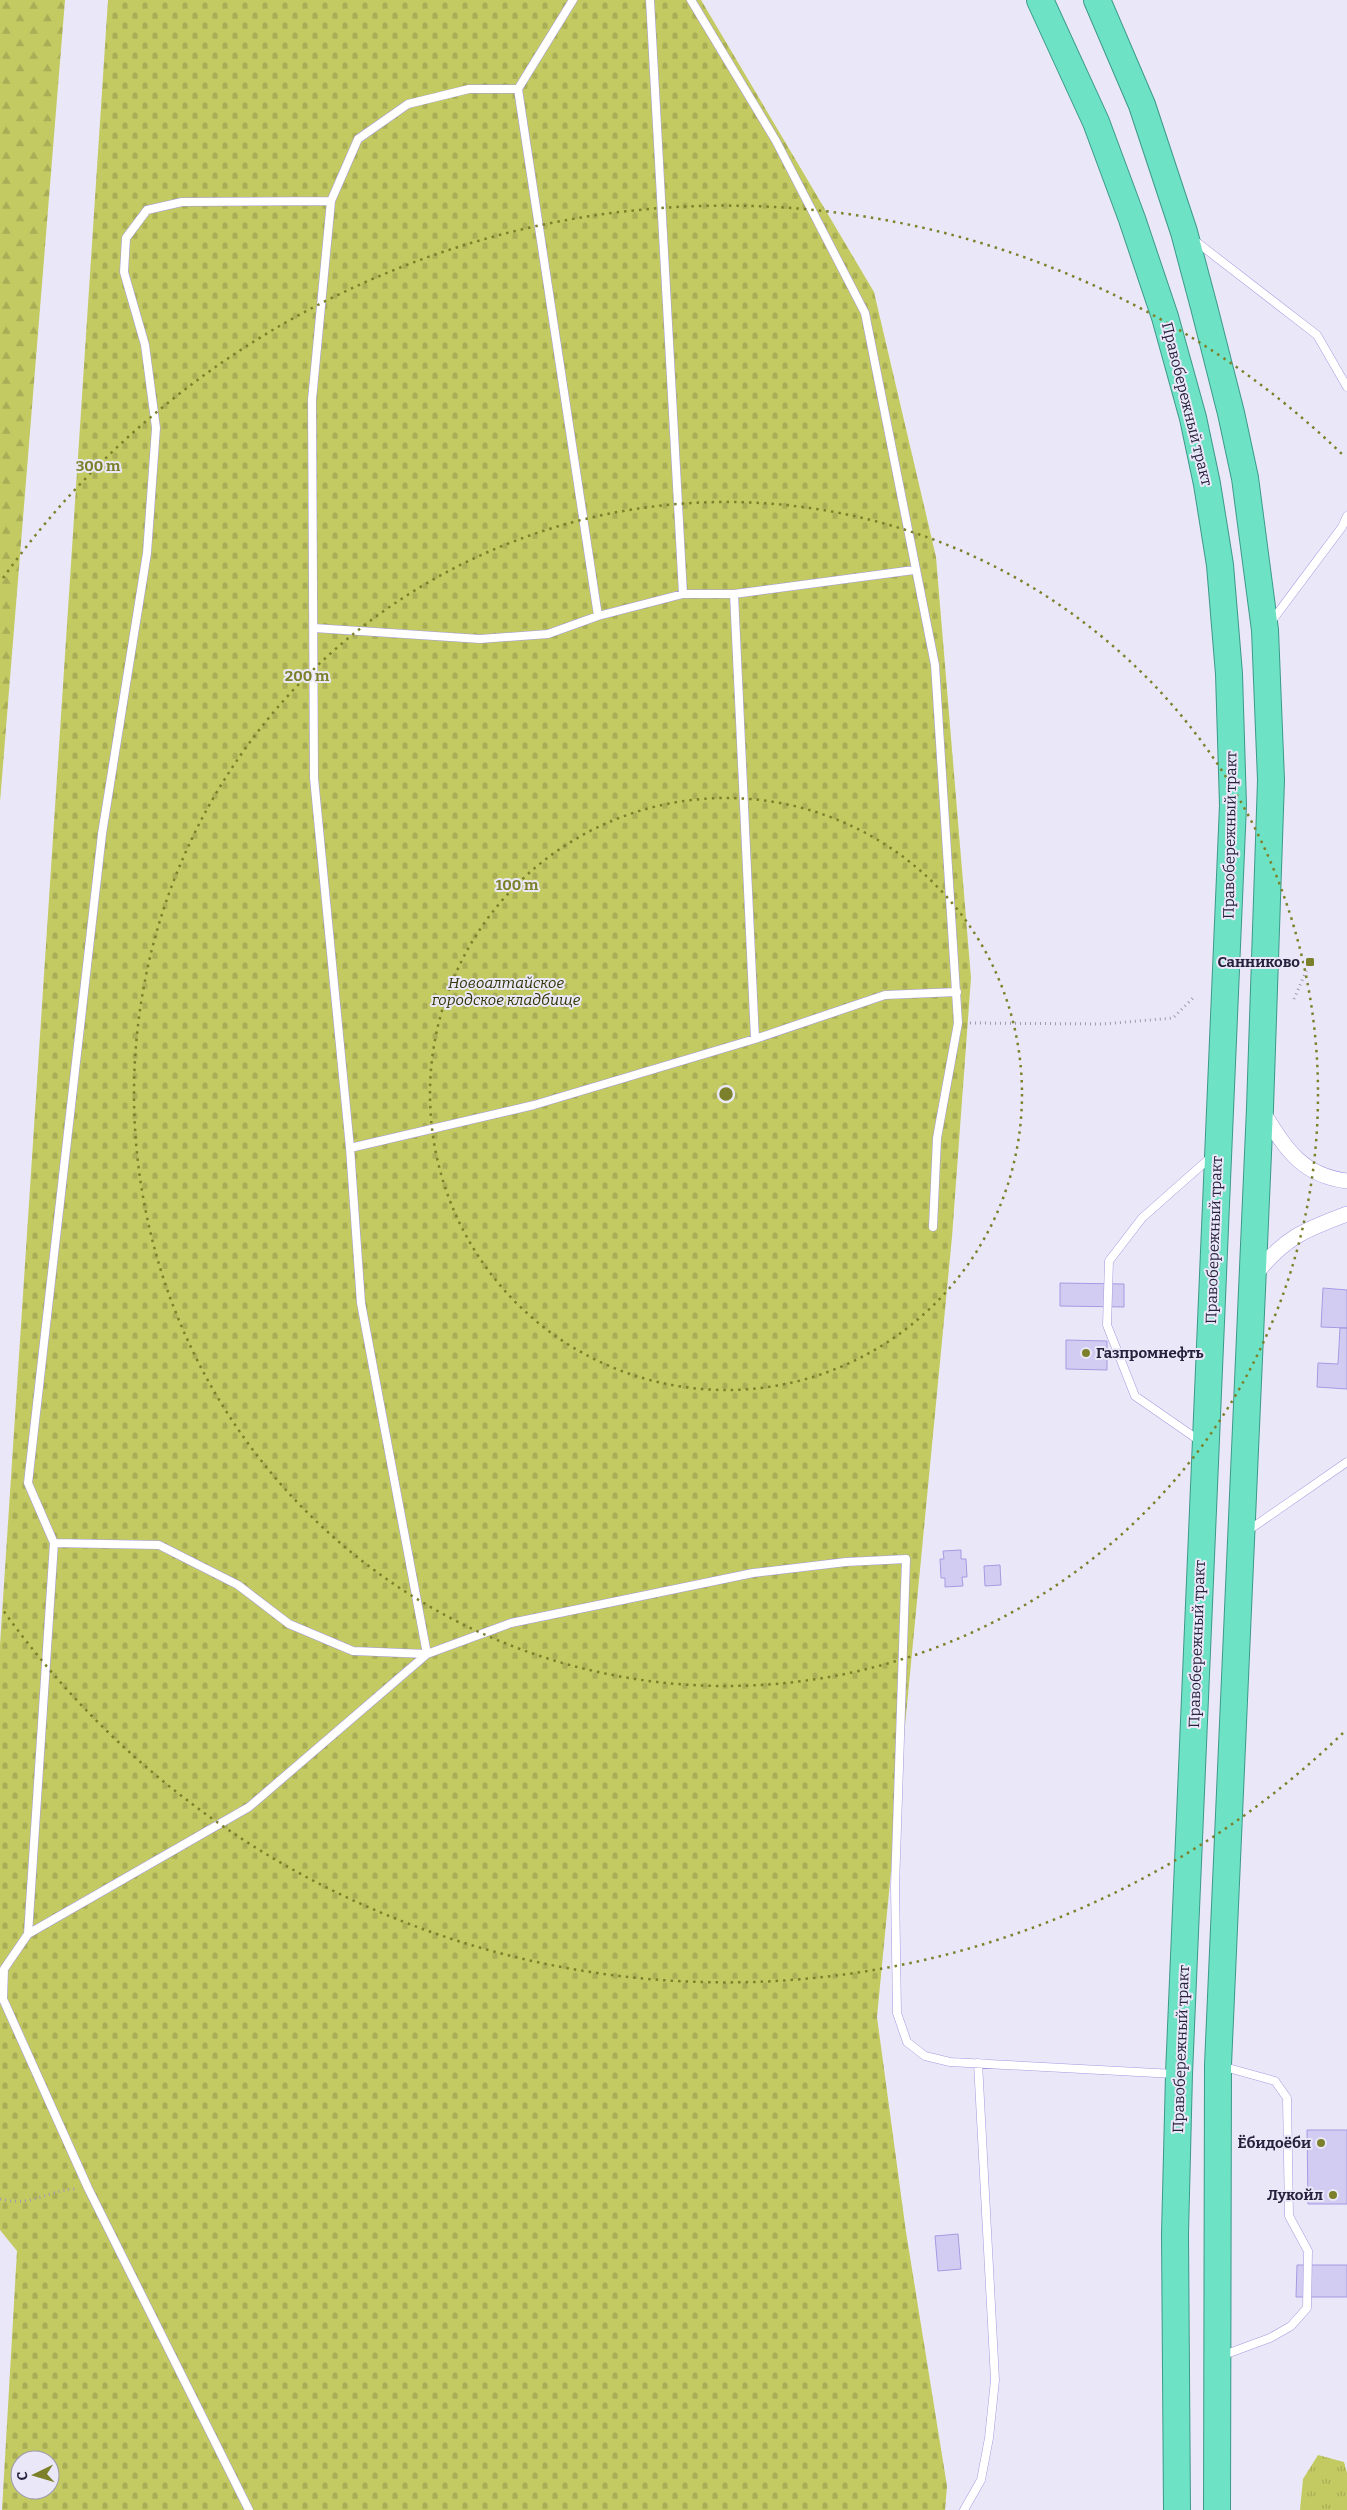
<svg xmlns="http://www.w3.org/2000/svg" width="1347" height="2510" font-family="Bitter,serif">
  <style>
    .grass { fill: url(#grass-tufts) }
    .forest { fill: url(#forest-firs) }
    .cemetery { fill: url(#cemetery-stones); fill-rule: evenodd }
    .building { fill: #d2ccf2; stroke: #a79ae2 }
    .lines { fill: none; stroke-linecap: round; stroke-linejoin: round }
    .service-casing { stroke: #a699e0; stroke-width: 9 }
    .minor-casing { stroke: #a699e0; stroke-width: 16 }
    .trunk-casing { stroke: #3d998b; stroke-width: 28 }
    .path { stroke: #9f9bb0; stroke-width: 3; stroke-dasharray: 1 4; stroke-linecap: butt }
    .service { stroke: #fff; stroke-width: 8 }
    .minor { stroke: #fff; stroke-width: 15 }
    .trunk { stroke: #6ee2c4; stroke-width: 26 }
    .ring { fill: none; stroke: #7c802a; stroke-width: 2.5; stroke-dasharray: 2.5 5 }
    .poi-dot { fill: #7c802a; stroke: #eae8f8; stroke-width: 2 }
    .labels { text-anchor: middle; stroke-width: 4; stroke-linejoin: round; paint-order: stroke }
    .street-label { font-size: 15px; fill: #27213d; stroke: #eae8f8 }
    .poi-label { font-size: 15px; font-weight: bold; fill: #27213d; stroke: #eae8f8; text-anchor: end }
    .park-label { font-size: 15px; font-style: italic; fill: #323405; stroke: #eae8f8 }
    .centre { fill: #7c802a; stroke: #eae8f8; stroke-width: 2.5 }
    .ring-label { font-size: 15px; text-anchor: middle; font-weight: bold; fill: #7c802a; stroke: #eae8f8; stroke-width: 4; stroke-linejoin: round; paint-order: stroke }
  </style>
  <defs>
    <pattern id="grass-tufts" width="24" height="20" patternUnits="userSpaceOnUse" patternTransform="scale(1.25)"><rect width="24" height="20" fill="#c3ca62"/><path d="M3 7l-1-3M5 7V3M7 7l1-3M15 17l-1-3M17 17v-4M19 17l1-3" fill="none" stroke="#a8ad56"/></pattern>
    <pattern id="forest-firs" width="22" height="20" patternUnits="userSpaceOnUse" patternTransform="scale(1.25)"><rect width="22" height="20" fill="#c3ca62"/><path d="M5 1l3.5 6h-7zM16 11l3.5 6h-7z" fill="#a8ad56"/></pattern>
    <pattern id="cemetery-stones" width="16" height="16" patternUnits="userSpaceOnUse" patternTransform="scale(1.25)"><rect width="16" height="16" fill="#c3ca62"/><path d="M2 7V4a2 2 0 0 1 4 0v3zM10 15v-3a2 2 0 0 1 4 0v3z" fill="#a8ad56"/></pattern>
  </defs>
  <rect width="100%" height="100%" fill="#eae8f8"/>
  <path class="grass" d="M1318,2455L1344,2462L1347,2473V2510H1300L1303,2479Z"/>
  <path class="forest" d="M0,0H65L0,802Z"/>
  <path class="cemetery" d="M108,0H701L874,292L936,557L971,978L952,1237L877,2017L906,2232L947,2486L945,2510H2L17,2251L0,2230V1645ZM20,2460H50V2490H20Z"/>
  <path class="building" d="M1060,1283L1124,1284V1307L1060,1306Z
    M1323,1288L1347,1290V1328L1321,1327Z
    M1340,1328H1347V1389L1317,1387L1318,1363L1338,1364Z
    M1066,1340L1107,1341V1370L1066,1369Z
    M961,1550V1559H966L967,1577H962L963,1586L945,1587V1578H941L940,1559H944L943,1551Z
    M1000,1565L1001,1585L985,1586L984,1566Z
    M1307,2130H1347V2204H1308Z
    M958,2234L961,2269L938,2271L935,2236Z
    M1297,2265H1347V2297H1296Z"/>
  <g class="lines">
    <g class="service-casing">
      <path id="service" d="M650,0L683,594
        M691,0L776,141L865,313L935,665L958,1023L937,1138L933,1227
        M518,89L598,616
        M331,201L182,202L147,210L126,238L124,272L145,345L156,428L147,553L102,834L28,1483L54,1543L159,1545L238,1585L289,1624L353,1651L427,1654L361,1303L350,1148L314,778L312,400L331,201L358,139L408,104L469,89H518L573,0
        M1194,240L1317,335L1347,387
        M734,594L755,1039
        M1271,622L1342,527L1347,516
        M314,628L480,639L548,634L598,616L683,594H734L914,570
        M350,1148L534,1105L755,1039L885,995L957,992
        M1200,1441L1135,1396L1107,1325L1109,1261L1142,1218L1211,1157
        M1246,1532L1347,1462
        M28,1934L54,1543
        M1221,2356L1270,2338L1291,2326L1307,2308L1308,2251L1289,2216L1287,2098L1275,2081L1221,2066
        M249,2510L88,2188L3,1999L4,1969L28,1934L249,1807L427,1654L511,1623L753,1573L846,1562L906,1559L895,1886L897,2013L907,2042L925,2056L950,2062L1175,2074
        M964,2510L981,2480L989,2438L995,2380L978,2063"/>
    </g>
    <g class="minor-casing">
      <path id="minor" d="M1262,1111C1285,1147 1300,1175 1347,1181
        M1255,1275C1284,1238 1304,1230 1347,1214"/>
    </g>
    <g class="trunk-casing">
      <path id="trunk" d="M1040,0L1096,122L1132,219L1165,317L1193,418L1207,484L1220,565L1229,674L1233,805L1179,2074L1175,2234L1177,2510
        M1097,0L1142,105L1184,232L1204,307L1231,413L1245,478L1265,630L1271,780L1260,1108L1218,2065L1217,2510"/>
    </g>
    <path class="path" d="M1294,999L1310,962
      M970,1023L1103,1024L1173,1018L1195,996
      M0,2199C33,2207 45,2191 75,2189"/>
    <use href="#service" class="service"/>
    <use href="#minor" class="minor"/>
    <use href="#trunk" class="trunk"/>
  </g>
  <g class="ring">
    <circle cx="726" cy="1094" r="296"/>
    <circle cx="726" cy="1094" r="592"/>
    <path d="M1343 1733A888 888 0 0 1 3 1610M3 578A888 888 0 0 1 1343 455"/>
  </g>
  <g class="poi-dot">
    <rect x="1305" y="957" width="10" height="10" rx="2.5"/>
    <circle cx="1086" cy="1353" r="5"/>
    <circle cx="1321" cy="2143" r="5"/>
    <circle cx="1333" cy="2195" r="5"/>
  </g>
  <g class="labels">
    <g class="street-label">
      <text transform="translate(1187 404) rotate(76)" y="5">Правобережный тракт</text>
      <text transform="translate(1230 835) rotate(-89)" y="5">Правобережный тракт</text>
      <text transform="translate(1214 1240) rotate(-88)" y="5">Правобережный тракт</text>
      <text transform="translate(1197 1644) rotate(-88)" y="5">Правобережный тракт</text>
      <text transform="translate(1181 2049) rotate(-88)" y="5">Правобережный тракт</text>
    </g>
    <g class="poi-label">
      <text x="1300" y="967">Санниково</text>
      <text x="1096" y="1358" text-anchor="start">Газпромнефть</text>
      <text x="1311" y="2148">Ёбидоёби</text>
      <text x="1323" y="2200">Лукойл</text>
    </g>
    <g class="park-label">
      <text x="506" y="988">Новоалтайское<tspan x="506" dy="17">городское кладбище</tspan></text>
    </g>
  </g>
  <circle cx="726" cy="1094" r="8" class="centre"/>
  <g class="ring-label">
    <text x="98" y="471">300 m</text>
    <text x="307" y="681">200 m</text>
    <text x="517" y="890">100 m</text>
  </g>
  <g transform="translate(35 2475) rotate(265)"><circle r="24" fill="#eae8f8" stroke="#9c98ad"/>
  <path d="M0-4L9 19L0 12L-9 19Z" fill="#7c802a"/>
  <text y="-8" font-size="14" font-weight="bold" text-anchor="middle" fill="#27213d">С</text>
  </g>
</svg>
